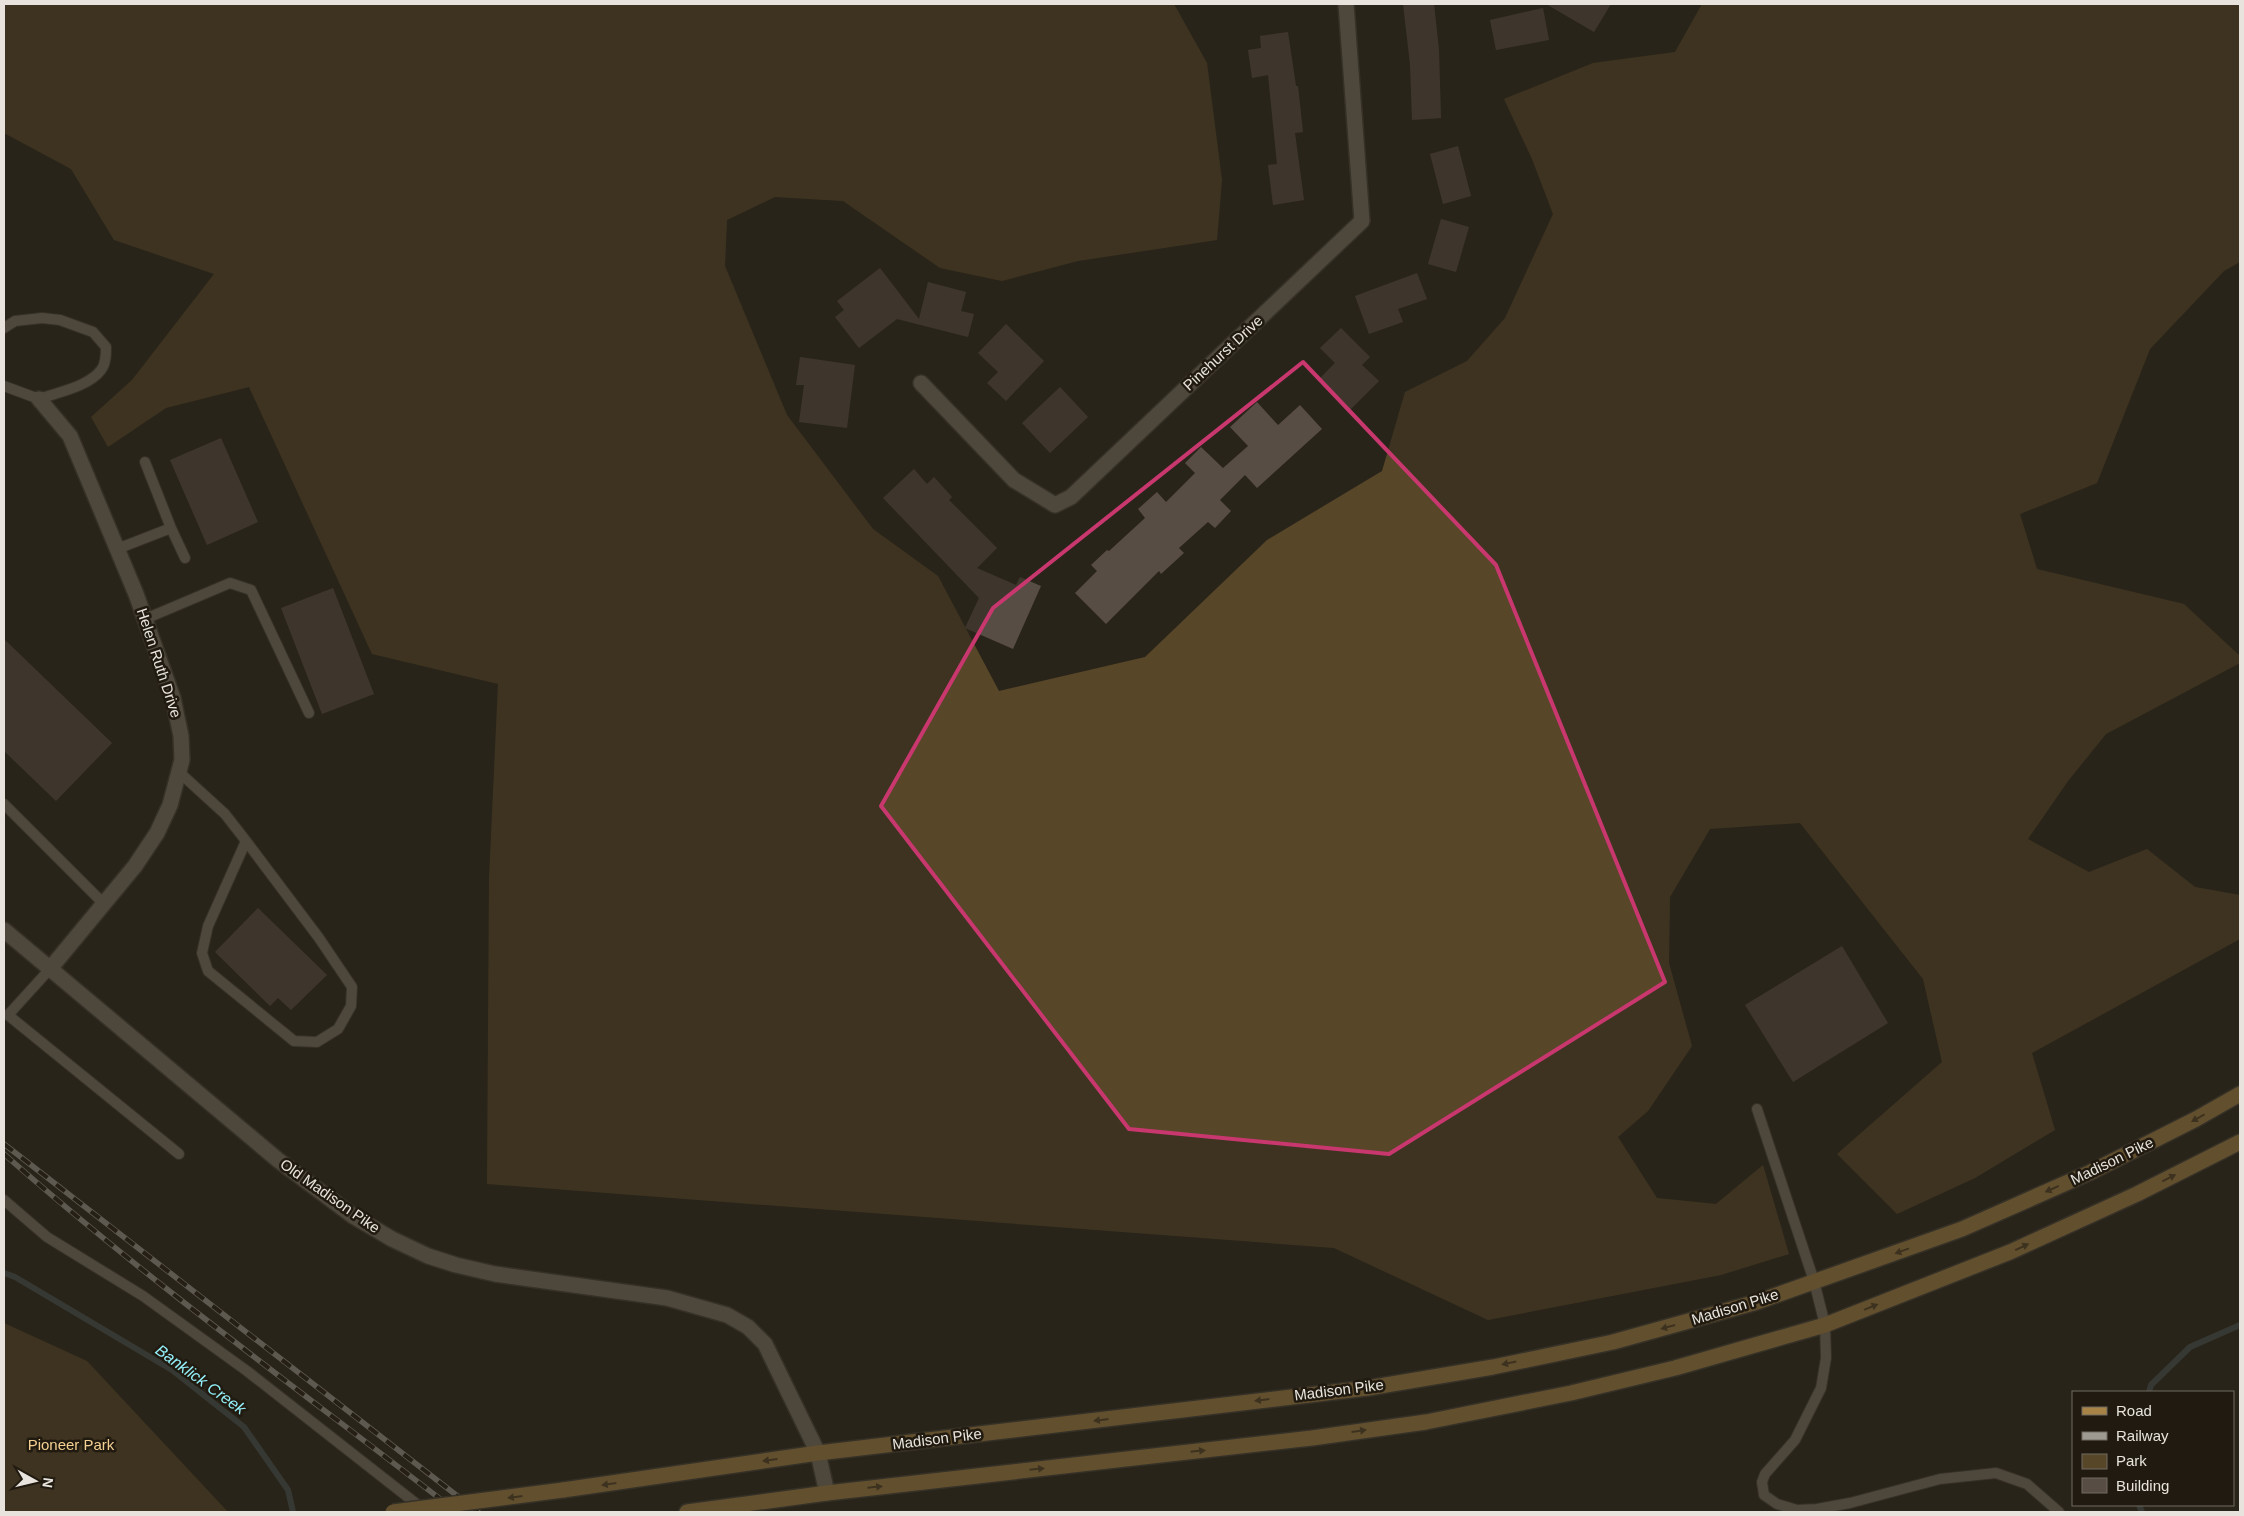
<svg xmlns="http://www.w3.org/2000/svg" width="2244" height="1516" font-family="Helvetica,sans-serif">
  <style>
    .green { fill: #574628 }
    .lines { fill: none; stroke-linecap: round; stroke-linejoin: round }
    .stream { stroke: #465252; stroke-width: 6 }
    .building { fill: #584d45 }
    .lane-casing { stroke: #454139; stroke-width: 12 }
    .street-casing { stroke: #454139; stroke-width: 18 }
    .primary-casing { stroke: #454139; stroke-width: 18 }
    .lane { stroke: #7a7367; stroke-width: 10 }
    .street { stroke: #7a7367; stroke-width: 15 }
    .primary { stroke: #a78347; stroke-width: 15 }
    .rail-casing { stroke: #9e9a92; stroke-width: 5.5 }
    .rail { stroke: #201a10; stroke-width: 4; stroke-dasharray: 11; stroke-linecap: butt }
    .primary-bridge-casing { stroke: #454139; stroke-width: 18; stroke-linecap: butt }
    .primary-bridge { stroke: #a78347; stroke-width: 15 }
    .oneway { fill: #564426 }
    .marked { fill: none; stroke: #c8376e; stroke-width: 4; stroke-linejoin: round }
    .labels { text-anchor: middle; stroke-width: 5; stroke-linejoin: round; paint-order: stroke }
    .street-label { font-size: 15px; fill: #e8e4dd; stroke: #201a10 }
    .park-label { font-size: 15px; fill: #f3d092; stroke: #201a10 }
    .water-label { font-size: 16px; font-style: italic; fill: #95f0fa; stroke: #201a10 }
  </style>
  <rect width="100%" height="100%" fill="#29241a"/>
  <path class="green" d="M4,4H1174L1207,63L1222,180L1217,240L1078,261L1002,281L940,268L843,201L775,197L727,220L725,266L787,415L873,529L938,576L999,691L1145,657L1267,540L1382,471L1405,392L1467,361L1505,318L1553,214L1532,159L1504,99L1593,63L1675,52L1702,4H2240V262L2224,271L2150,349L2097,483L2020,514L2037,569L2184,604L2240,656V663L2106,734L2068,781L2028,839L2089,872L2147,849L2195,887L2240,895V939L2032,1053L2055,1130L1975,1178L1897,1214L1837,1154L1942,1062L1923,979L1800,823L1710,829L1670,897L1669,963L1692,1046L1648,1111L1618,1137L1657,1198L1716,1204L1763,1165L1789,1254L1721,1275L1488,1320L1334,1248L487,1184L489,879L498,684L372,654L249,387L166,408L108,447L91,417L132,380L214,274L114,240L71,169L4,133Z
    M4,1323L87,1361L228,1512H4Z"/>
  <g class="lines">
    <path class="stream" d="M4,1273L15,1277L172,1370L244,1427L288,1490L293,1512
      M2149,1392L2151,1385L2190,1347L2240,1325
      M2139,1505L2142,1512"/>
  </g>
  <path class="building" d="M1403,4H1434L1439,50L1441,118L1412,120L1410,64Z
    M1546,4H1611L1594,32Z
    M1543,8L1549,40L1496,50L1490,20Z
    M1288,32L1296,86H1298L1303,132L1295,133L1304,200L1273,205L1268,165L1277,164L1268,75L1252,78L1248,50L1261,48L1260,36Z
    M1458,146L1471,196L1443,204L1430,154Z
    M1441,219L1469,227L1456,272L1428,264Z
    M880,268L919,319L928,282L966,292L961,311L974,314L968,337L897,319L859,348L835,317L844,310L837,301Z
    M1417,273L1427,299L1398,309L1403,322L1369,334L1355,296Z
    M1006,324L1044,361L1006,401L987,383L998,372L978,353Z
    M1341,328L1370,357L1362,365L1379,381L1349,411L1318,380L1335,363L1320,348Z
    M800,357L855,365L847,428L799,422L804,385H796Z
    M1060,387L1088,417L1050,453L1022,423Z
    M1257,402L1278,425L1300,405L1322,429L1257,488L1245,475L1220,500L1231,511L1215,528L1208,522L1179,548L1184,553L1161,574L1159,571L1106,624L1075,593L1097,571L1091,565L1107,550L1109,551L1145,518L1138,509L1157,492L1166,502L1195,473L1185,463L1201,447L1223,468L1248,446L1230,427Z
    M221,438L258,522L207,545L170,460Z
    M914,469L927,484L934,477L952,497L949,500L997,548L977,568L1016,585L1020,577L1041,586L1013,649L965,628L979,598L883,498Z
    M333,588L374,694L322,714L281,608Z
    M4,639L112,743L56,801L4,751Z
    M258,908L327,975L291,1010L278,998L270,1006L215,952Z
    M1842,946L1888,1023L1793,1082L1745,1005Z"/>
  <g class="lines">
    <g class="lane-casing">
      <path id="lane" d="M4,328L15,321L42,318L60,320L93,332L106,347C106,354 106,364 101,370C88,387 58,392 39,399L4,386
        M171,528L185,558
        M117,549L171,528L145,462
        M145,619L230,583L251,590L309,713
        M179,772L225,814L246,841L319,938L352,987L351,1006L338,1029L317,1042L294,1041L208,971L202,953L208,926L246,841
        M4,804L104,904
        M49,970L8,1015L179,1154
        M1757,1109L1814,1281L1825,1325L1826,1358L1821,1388L1795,1440L1765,1474L1762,1482L1764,1495L1777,1504L1797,1510L1817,1509L1850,1503L1940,1479L1996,1473L2027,1484L2059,1512
        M4,1200L47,1237L143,1296L247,1371L423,1509"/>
    </g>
    <g class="street-casing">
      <path id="street" d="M921,383L1014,480L1055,505L1071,497L1362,221L1346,4
        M39,399L70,436L136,594L173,698L181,736L182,760L170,805L157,833L135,866L49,970
        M4,930L278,1160L353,1216L392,1239L428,1256L456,1265L495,1274L667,1298L727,1315L748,1327L765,1344L818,1453L827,1493"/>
    </g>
    <g class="primary-casing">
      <path id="primary" d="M563,1490L818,1453L1368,1388L1493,1367L1613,1342L1757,1302L1962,1229L2091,1172L2196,1119L2240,1094
        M687,1512L827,1493L1312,1438L1426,1422L1571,1393L1675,1368L1825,1325L2010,1252L2137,1194L2240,1142"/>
    </g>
    <use href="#lane" class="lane"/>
    <use href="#street" class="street"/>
    <use href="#primary" class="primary"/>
    <g class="rail-casing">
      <path id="rail" d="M4,1144L478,1512
        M4,1154C148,1281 305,1394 457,1512"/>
    </g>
    <use href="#rail" class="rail"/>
    <g class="primary-bridge-casing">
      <path id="primary-bridge" d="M393,1512L563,1490"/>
    </g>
    <use href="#primary-bridge" class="primary-bridge"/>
  </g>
  <defs><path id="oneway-solid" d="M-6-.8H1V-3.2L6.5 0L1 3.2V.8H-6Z" transform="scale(1.25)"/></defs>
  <g class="oneway">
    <use href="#oneway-solid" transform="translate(2198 1118) rotate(151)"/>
    <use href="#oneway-solid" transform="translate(2169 1178) rotate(-27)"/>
    <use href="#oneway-solid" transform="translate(2052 1189) rotate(156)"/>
    <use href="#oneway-solid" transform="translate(2022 1247) rotate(-25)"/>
    <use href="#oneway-solid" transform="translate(1902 1251) rotate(160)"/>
    <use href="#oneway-solid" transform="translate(1871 1307) rotate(-22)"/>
    <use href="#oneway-solid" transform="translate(1668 1327) rotate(165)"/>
    <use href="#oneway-solid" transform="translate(1509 1363) rotate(168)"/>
    <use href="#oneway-solid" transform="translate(1262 1400) rotate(173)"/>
    <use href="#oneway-solid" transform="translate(1101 1420) rotate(173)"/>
    <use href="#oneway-solid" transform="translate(1359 1431) rotate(-8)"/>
    <use href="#oneway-solid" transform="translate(1198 1451) rotate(-6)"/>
    <use href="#oneway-solid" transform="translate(770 1460) rotate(172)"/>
    <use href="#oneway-solid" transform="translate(1037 1469) rotate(-6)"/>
    <use href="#oneway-solid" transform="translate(609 1484) rotate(172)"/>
    <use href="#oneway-solid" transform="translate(875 1487) rotate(-6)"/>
    <use href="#oneway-solid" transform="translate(515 1497) rotate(173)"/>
  </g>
  <path d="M0 0H2244V1516H0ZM1303,362L1496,565L1665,982L1389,1154L1129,1129L881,806L993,608Z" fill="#29241a" fill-opacity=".55" fill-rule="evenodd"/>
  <path class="marked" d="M1303,362L1496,565L1665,982L1389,1154L1129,1129L881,806L993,608Z"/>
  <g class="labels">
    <g class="street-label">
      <text transform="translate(1223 353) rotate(-43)" y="5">Pinehurst Drive</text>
      <text transform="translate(159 663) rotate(72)" y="5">Helen Ruth Drive</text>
      <text transform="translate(2112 1161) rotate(-26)" y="5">Madison Pike</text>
      <text transform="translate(330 1196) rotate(35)" y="5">Old Madison Pike</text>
      <text transform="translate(1735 1307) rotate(-17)" y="5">Madison Pike</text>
      <text transform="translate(1339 1390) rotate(-7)" y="5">Madison Pike</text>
      <text transform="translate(937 1439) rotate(-7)" y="5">Madison Pike</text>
    </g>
    <g class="park-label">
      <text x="71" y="1450">Pioneer Park</text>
    </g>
    <g class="water-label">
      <text transform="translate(201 1379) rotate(36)" y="6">Banklick Creek</text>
    </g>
  </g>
  <rect width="2244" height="1516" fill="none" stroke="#e8e4dd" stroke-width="10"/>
  <rect x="2072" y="1391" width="162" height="115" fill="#201a10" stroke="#706b62"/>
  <rect x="2082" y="1407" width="25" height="8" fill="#a78347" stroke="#706b62"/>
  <text x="2116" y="1416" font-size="15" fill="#e8e4dd">Road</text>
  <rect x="2082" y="1432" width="25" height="8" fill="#9e9a92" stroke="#706b62"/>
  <text x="2116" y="1441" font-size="15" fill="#e8e4dd">Railway</text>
  <rect x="2082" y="1454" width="25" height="15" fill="#574628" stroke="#706b62"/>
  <text x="2116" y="1466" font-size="15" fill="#e8e4dd">Park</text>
  <rect x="2082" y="1478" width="25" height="15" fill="#584d45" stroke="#706b62"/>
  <text x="2116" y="1491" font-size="15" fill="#e8e4dd">Building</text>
  <g transform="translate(35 1481) rotate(98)" stroke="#201a10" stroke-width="4" paint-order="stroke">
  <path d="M0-4L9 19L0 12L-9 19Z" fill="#e8e4dd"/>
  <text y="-8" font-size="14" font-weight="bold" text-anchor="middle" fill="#e8e4dd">N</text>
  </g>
</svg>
